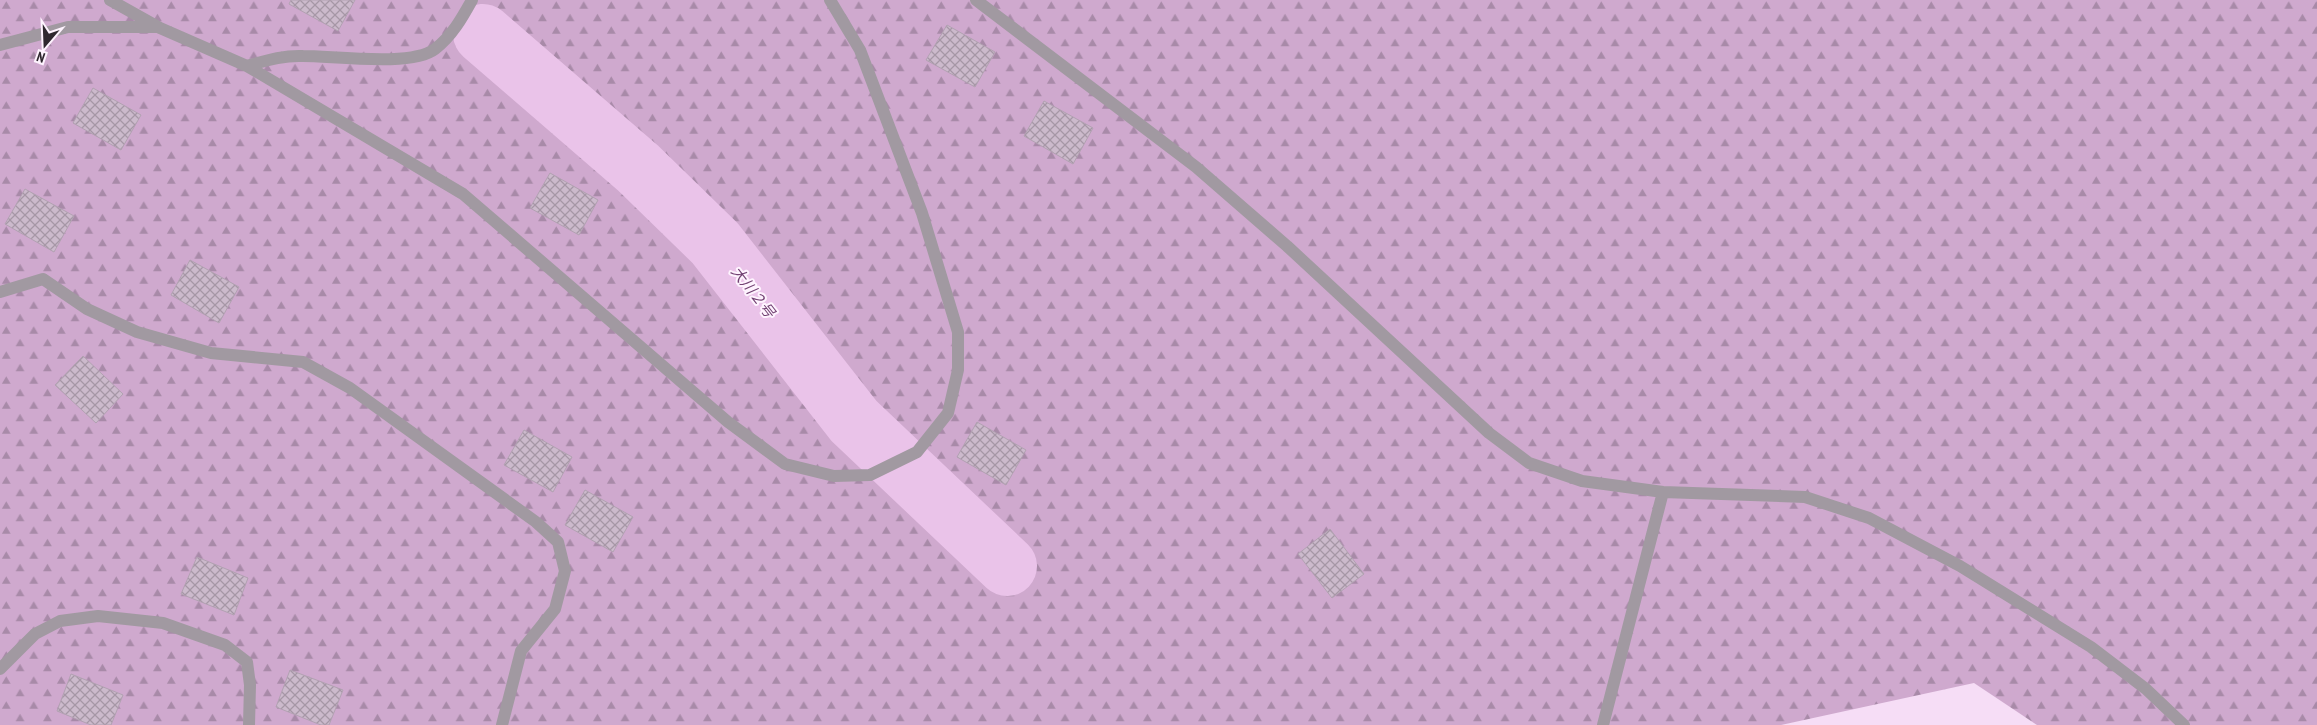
<svg xmlns="http://www.w3.org/2000/svg" width="2317" height="725" font-family="'PT Sans Narrow','Noto Sans JP',sans-serif">
  <style>
    .forest { fill: url(#forest-firs) }
    .garden { fill: #f6ddf6 }
    .lines { fill: none; stroke-linecap: round; stroke-linejoin: round }
    .river { stroke: #eac3e9; stroke-width: 60 }
    .building { fill: url(#building-cross-hatch); stroke: #b2a1b2 }
    .minor { stroke: #a199a1; stroke-width: 12 }
    .labels { text-anchor: middle; stroke-width: 4; stroke-linejoin: round; paint-order: stroke }
    .water-label { font-size: 15px; font-style: italic; fill: #724273; stroke: #fef3fe }
  </style>
  <defs>
    <pattern id="forest-firs" width="22" height="20" patternUnits="userSpaceOnUse" patternTransform="scale(1.25)"><rect width="22" height="20" fill="#cfa9ce"/><path d="M5 1l3.5 6h-7zM16 11l3.5 6h-7z" fill="#a88aa8"/></pattern>
    <pattern id="building-cross-hatch" width="8" height="8" patternUnits="userSpaceOnUse" patternTransform="scale(1.25)"><rect width="8" height="8" fill="#ccbacc"/><path d="M0 0l8 8M0 8l8-8" fill="none" stroke="#a697a6"/></pattern>
  </defs>
  <rect width="100%" height="100%" fill="#fef3fe"/>
  <path class="forest" d="M0,0H2317V725H0Z"/>
  <path class="garden" d="M1974,683L2037,725H1781Z"/>
  <g class="lines">
    <path class="river" d="M483,34L638,168L715,243L854,421L1007,566"/>
  </g>
  <path class="building" d="M291,0H355L338,31L289,4Z
    M947,25L995,52L975,87L926,60Z
    M93,88L141,115L121,150L73,123Z
    M1044,101L1093,128L1073,164L1024,136Z
    M550,173L598,200L579,235L530,208Z
    M25,189L74,216L54,252L5,224Z
    M190,260L239,287L219,323L171,295Z
    M83,356L123,394L96,423L55,385Z
    M977,422L1026,450L1006,485L957,457Z
    M524,430L572,457L553,492L504,465Z
    M585,490L633,517L613,552L565,525Z
    M1330,529L1364,574L1332,598L1298,554Z
    M197,557L248,578L234,615L181,594Z
    M290,670L343,690L329,725H321L276,707Z
    M71,674L123,695L111,725H91L57,711Z"/>
  <g class="lines">
    <path class="minor" d="M110,0L160,28L247,66L463,194L728,422L785,464L834,476L870,475L917,452L948,413L958,370V332L922,213L860,50L830,0
      M976,0L1196,167L1287,246L1489,433L1529,463L1582,481L1663,492L1805,497L1869,518L1960,566L2091,647L2146,689L2184,725
      M0,45L68,27H157
      M247,66C265,61 284,55 303,56C334,56 412,67 435,49C452,36 462,18 472,0
      M0,292L43,279L87,309L137,332L211,353L303,362L350,388L536,522L558,542L565,571L555,609L521,651L502,725
      M0,669L35,634L60,621L98,616L163,623L225,645L247,662L250,685L249,725
      M1603,725L1663,492"/>
  </g>
  <g class="labels">
    <g class="water-label">
      <text transform="translate(753 292) rotate(52)" y="5">大川２号</text>
    </g>
  </g>
  <g transform="translate(45 45) rotate(199)" stroke="#fef3fe" stroke-width="4" paint-order="stroke">
  <path d="M0-4L9 19L0 12L-9 19Z" fill="#2e272e"/>
  <text y="-8" font-size="14" font-weight="bold" text-anchor="middle" fill="#2e272e">N</text>
  </g>
</svg>
